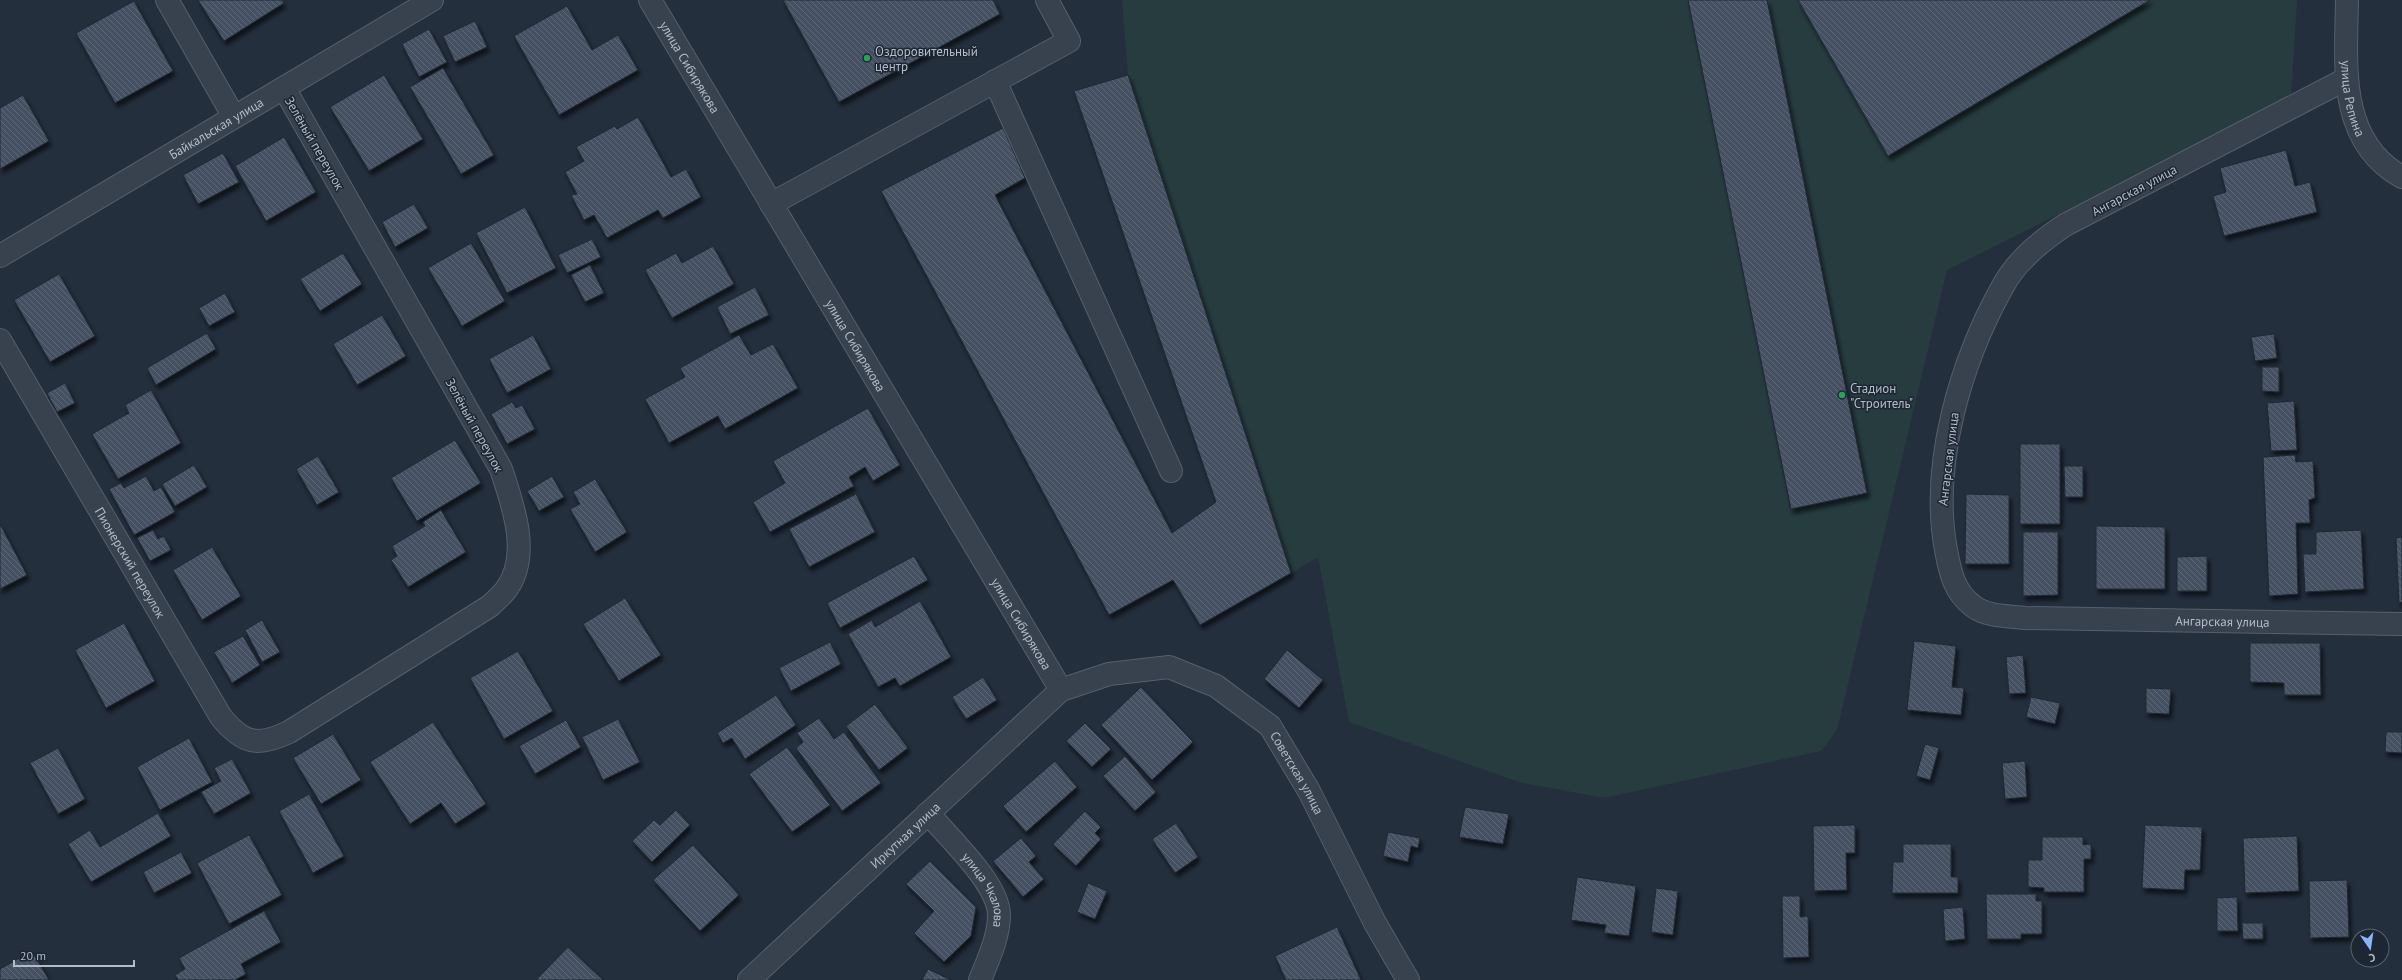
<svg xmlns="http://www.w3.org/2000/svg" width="2402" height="980" font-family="'PT Sans',sans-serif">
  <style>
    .pitch { fill: #263c3f }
    .building { fill: url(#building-back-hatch); stroke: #1f2835; filter: url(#shadow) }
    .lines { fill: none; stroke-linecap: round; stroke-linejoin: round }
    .minor-casing { stroke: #565f6c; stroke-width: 24 }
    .minor { stroke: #38414e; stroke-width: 22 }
    .leisure-dot { fill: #2e9e5b; stroke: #1d2633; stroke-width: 1.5 }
    .labels { text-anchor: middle; stroke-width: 3; stroke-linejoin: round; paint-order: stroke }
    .poi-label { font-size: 13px; fill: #b4bcc9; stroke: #1d2633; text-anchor: start }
    .street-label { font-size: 13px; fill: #b4bcc9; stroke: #1d2633 }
  </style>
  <defs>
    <pattern id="building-back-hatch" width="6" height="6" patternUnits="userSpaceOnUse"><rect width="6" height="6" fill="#455162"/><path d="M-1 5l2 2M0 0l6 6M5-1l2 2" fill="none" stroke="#5d6877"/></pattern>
    <filter id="shadow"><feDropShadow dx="2.5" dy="4.5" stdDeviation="2" flood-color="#0009"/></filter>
  </defs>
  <rect width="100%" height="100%" fill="#242f3e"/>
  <path class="pitch" d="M1122,0H2297L2291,98L1947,270L1837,730L1821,751L1604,798L1519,782L1349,722L1318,557L1291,573L1128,75Z"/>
  <path class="building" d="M198,0H282L284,3L224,41Z
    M783,0H993L1000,14L839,102Z
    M1688,0H1767L1867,493L1791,509Z
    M1798,0H2150L1888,156Z
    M134,1L173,71L115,103L76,33Z
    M567,6L592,50L618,35L638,70L559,115L514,36Z
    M475,21L487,47L455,62L443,36Z
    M429,29L447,62L419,77L402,44Z
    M443,68L494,155L461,174L410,87Z
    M384,75L423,139L369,171L330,107Z
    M1128,75L1291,573L1200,625L1173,580L1109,615L881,191L1003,128L1025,178L995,195L1172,533L1216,502L1074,91Z
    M23,95L49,141L0,169V108Z
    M638,117L671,177L686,169L701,197L663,218L658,210L607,238L594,215L584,220L571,195L577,194L565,172L584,161L576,147L615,126L617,129Z
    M284,137L316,192L266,221L235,166Z
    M2286,150L2295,186L2310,182L2317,212L2224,236L2213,196L2226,192L2220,168Z
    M223,153L239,182L198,204L183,175Z
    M414,204L428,228L395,247L382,222Z
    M525,207L556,268L507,293L476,233Z
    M592,239L601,257L567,273L558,255Z
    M471,243L505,301L462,326L428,268Z
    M713,246L734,284L672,318L645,270L676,253L682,263Z
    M343,253L362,284L320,311L300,279Z
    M590,265L604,293L585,302L571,275Z
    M59,274L95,336L50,362L14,300Z
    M755,287L769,315L730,334L717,307Z
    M225,293L235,312L209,326L199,308Z
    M382,315L406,356L357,385L333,344Z
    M207,333L216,349L156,385L147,368Z
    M2274,334L2277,358L2255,361L2251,337Z
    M533,335L551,369L507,393L489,359Z
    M739,335L751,355L773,344L798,388L725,429L718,416L669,443L645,399L685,377L680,368Z
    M2262,367H2279V392L2262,391Z
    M65,383L75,403L57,412L47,393Z
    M151,390L181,443L118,479L92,434L129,413L125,405Z
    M2294,401L2297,450L2271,451L2267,403Z
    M512,402L516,408L522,405L535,429L507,444L491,414Z
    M868,408L900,465L873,481L865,467L849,477L854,486L770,532L753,502L785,483L773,461Z
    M455,440L481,483L417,521L391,478Z
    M2020,444H2060V524H2020Z
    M2295,455L2296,462L2313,461L2315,498L2309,500L2310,523H2296L2298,594L2269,596L2263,457Z
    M318,456L339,492L317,505L296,469Z
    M194,465L207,487L175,506L162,484Z
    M2064,466H2083V497H2065Z
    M146,476L154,491L161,487L175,512L134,535L109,489L121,483L124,488Z
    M552,476L564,497L539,511L527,491Z
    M595,479L627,532L595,552L570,509L580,504L573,492Z
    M856,494L875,532L809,567L789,529Z
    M1966,494L2009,495V564H1965Z
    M441,510L466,552L408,587L391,560L397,556L392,546L425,526L423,522Z
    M0,524L27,575L0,589Z
    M2096,526L2165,527V589H2096Z
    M153,530L158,539L164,536L171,550L150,561L137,538Z
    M2361,530L2364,589L2305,592L2303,554H2316V532Z
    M2023,532H2058V595L2023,596Z
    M2402,537V602L2399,603L2396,538Z
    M212,547L241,596L202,620L173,570Z
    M914,556L928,580L840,628L827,603Z
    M2207,556V591H2177V557Z
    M625,598L661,655L619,681L583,624Z
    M920,601L951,657L900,686L895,678L878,687L848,634L872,620L875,627Z
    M262,620L280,652L262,662L245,630Z
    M124,623L155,681L106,708L75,650Z
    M243,636L260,665L232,683L214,652Z
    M1914,641L1956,646L1952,687L1964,688L1961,715L1907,710Z
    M830,642L841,664L791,691L779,668Z
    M2250,643H2320L2321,695H2284V683L2250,682Z
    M1287,650L1323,680L1299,708L1264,679Z
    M518,651L553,711L504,739L470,678Z
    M2023,655L2026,693L2009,694L2006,657Z
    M983,677L997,700L966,719L952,697Z
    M1141,687L1193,742L1152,780L1101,725Z
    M2146,688L2171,689L2169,714L2146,713Z
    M776,695L796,725L745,759L732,738L723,743L717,733Z
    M2031,697L2060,703L2055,724L2026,717Z
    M875,704L908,748L879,770L846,726Z
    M819,718L834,739L844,732L881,783L842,811L796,748L803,742L797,733Z
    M618,719L640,762L603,780L582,737Z
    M566,720L581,747L535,774L519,746Z
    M433,722L486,804L455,824L441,803L410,824L370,762Z
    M1085,723L1111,749L1092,767L1066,741Z
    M2386,732H2402V753L2385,752Z
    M333,734L361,780L321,804L293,758Z
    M189,738L212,782L160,810L137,767Z
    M1925,744L1939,748L1930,780L1916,776Z
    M787,747L830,805L792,832L749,774Z
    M58,748L85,799L58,814L30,763Z
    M1125,756L1156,792L1135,811L1103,776Z
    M232,759L251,793L214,814L201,792L221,781L214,768Z
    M1055,761L1077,787L1026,832L1003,806Z
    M2025,761L2027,797L2005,799L2002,763Z
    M309,794L344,856L313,873L279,811Z
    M1465,807L1509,814L1503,844L1459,837Z
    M676,810L690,825L652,862L632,841L654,820L660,825Z
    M1085,811L1101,827L1095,833L1101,839L1076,866L1053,844Z
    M158,813L171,836L91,882L68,844L90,830L100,847Z
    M1176,823L1198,857L1175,873L1152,839Z
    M1855,825V853H1846L1847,890L1814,891L1813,826Z
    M2145,825L2202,827L2200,870H2185L2184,890L2142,888Z
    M1388,832L1420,838L1418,848L1411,846L1408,862L1383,856Z
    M249,835L282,895L229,924L197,863Z
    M2297,836L2299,891L2245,893L2243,838Z
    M2042,837H2083V845L2091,844V859H2084V892H2044V888L2028,887V860H2042Z
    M1021,838L1036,856L1029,862L1044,879L1023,897L993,861Z
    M1903,844H1951V877H1958V893H1892L1893,862H1903Z
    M693,845L739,895L700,931L653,880Z
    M181,852L192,873L154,893L143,872Z
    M930,861L976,907L971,936L944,962L914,933L934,911L906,884Z
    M1577,877L1636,886L1629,936L1604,933L1606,925L1571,920Z
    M2347,880L2349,937L2310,938L2309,881Z
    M1088,883L1107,891L1095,919L1077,912Z
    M1656,888L1678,891L1673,935L1651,932Z
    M1986,894H2036V901H2042V934H2021V939H1987Z
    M1782,896H1800V917L1808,916L1809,957L1783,958Z
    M2237,897L2238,931H2217V898Z
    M1963,907L1965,939L1945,941L1943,909Z
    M264,911L281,942L241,964L246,974L235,980H178L175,975L185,969L179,958Z
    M2242,923H2263V939H2243Z
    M1337,927L1361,980H1286L1275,956Z
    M568,947L603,980H536Z
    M32,951L49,980H0V969Z
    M928,969L951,980H922Z"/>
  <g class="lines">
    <g class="minor-casing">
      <g id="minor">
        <path d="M167,0L234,117"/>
        <path id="s1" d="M650,0L1061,690"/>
        <path id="s2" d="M2347,0C2346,64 2337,141 2402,177"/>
        <path id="s3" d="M2346,79L2065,225C2041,241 2017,260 2003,286C1961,361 1930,464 1946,550C1950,572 1954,592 1973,606C1987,617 2008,616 2025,618L2402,624"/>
        <path d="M995,81L1171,471"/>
        <path d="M771,204L1069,41L1047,0"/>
        <path id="s4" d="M0,256L432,0"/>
        <path id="s5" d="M0,340L221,717C243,744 258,747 289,732L490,606C495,601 501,596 505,591C532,557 513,505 501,469L284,88"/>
        <path id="s6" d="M928,813C948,837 999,884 999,915C999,937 988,960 980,980"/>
        <path id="s7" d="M749,980L1061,690L1109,674L1169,667L1216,686L1270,726L1309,791L1375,923L1408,980"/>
      </g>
    </g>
    <use href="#minor" class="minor"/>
  </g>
  <g class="leisure-dot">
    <circle cx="867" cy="58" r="4"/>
    <circle cx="1842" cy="395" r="4"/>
  </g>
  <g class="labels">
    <g class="poi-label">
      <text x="875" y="56">Оздоровительный<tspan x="875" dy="15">центр</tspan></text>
      <text x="1850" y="393">Стадион<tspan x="1850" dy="15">"Строитель"</tspan></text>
    </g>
    <g class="street-label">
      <text dy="5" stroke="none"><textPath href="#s1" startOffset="78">улица Сибирякова</textPath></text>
      <text dy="5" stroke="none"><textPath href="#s2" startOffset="99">улица Репина</textPath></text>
      <text dy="5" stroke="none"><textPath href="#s4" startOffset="251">Байкальская улица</textPath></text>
      <text transform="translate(315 143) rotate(60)" y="5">Зелёный переулок</text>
      <text transform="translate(2134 190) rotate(-28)" y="5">Ангарская улица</text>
      <text dy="5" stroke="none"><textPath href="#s1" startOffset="402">улица Сибирякова</textPath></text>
      <text transform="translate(475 425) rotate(61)" y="5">Зелёный переулок</text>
      <text transform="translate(1948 459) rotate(-83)" y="5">Ангарская улица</text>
      <text dy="5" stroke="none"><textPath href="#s5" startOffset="258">Пионерский переулок</textPath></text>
      <text dy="5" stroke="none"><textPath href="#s3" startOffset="995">Ангарская улица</textPath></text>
      <text dy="5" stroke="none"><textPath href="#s1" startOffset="726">улица Сибирякова</textPath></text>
      <text dy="5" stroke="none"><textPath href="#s7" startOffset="709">Советская улица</textPath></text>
      <text dy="5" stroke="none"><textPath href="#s7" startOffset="213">Иркутная улица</textPath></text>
      <text dy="5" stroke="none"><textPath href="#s6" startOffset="97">улица Чкалова</textPath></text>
    </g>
  </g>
  <g transform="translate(2370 948) rotate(167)"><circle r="19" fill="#1d2633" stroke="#59626f"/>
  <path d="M0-3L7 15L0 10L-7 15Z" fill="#8ab4f8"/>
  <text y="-6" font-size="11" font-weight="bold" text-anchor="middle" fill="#b4bcc9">С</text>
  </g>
  <path d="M14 960v6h120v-6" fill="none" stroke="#b4bcc9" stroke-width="2"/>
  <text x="20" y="960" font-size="12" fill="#b4bcc9" stroke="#1d2633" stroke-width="3" paint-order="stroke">20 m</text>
</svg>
